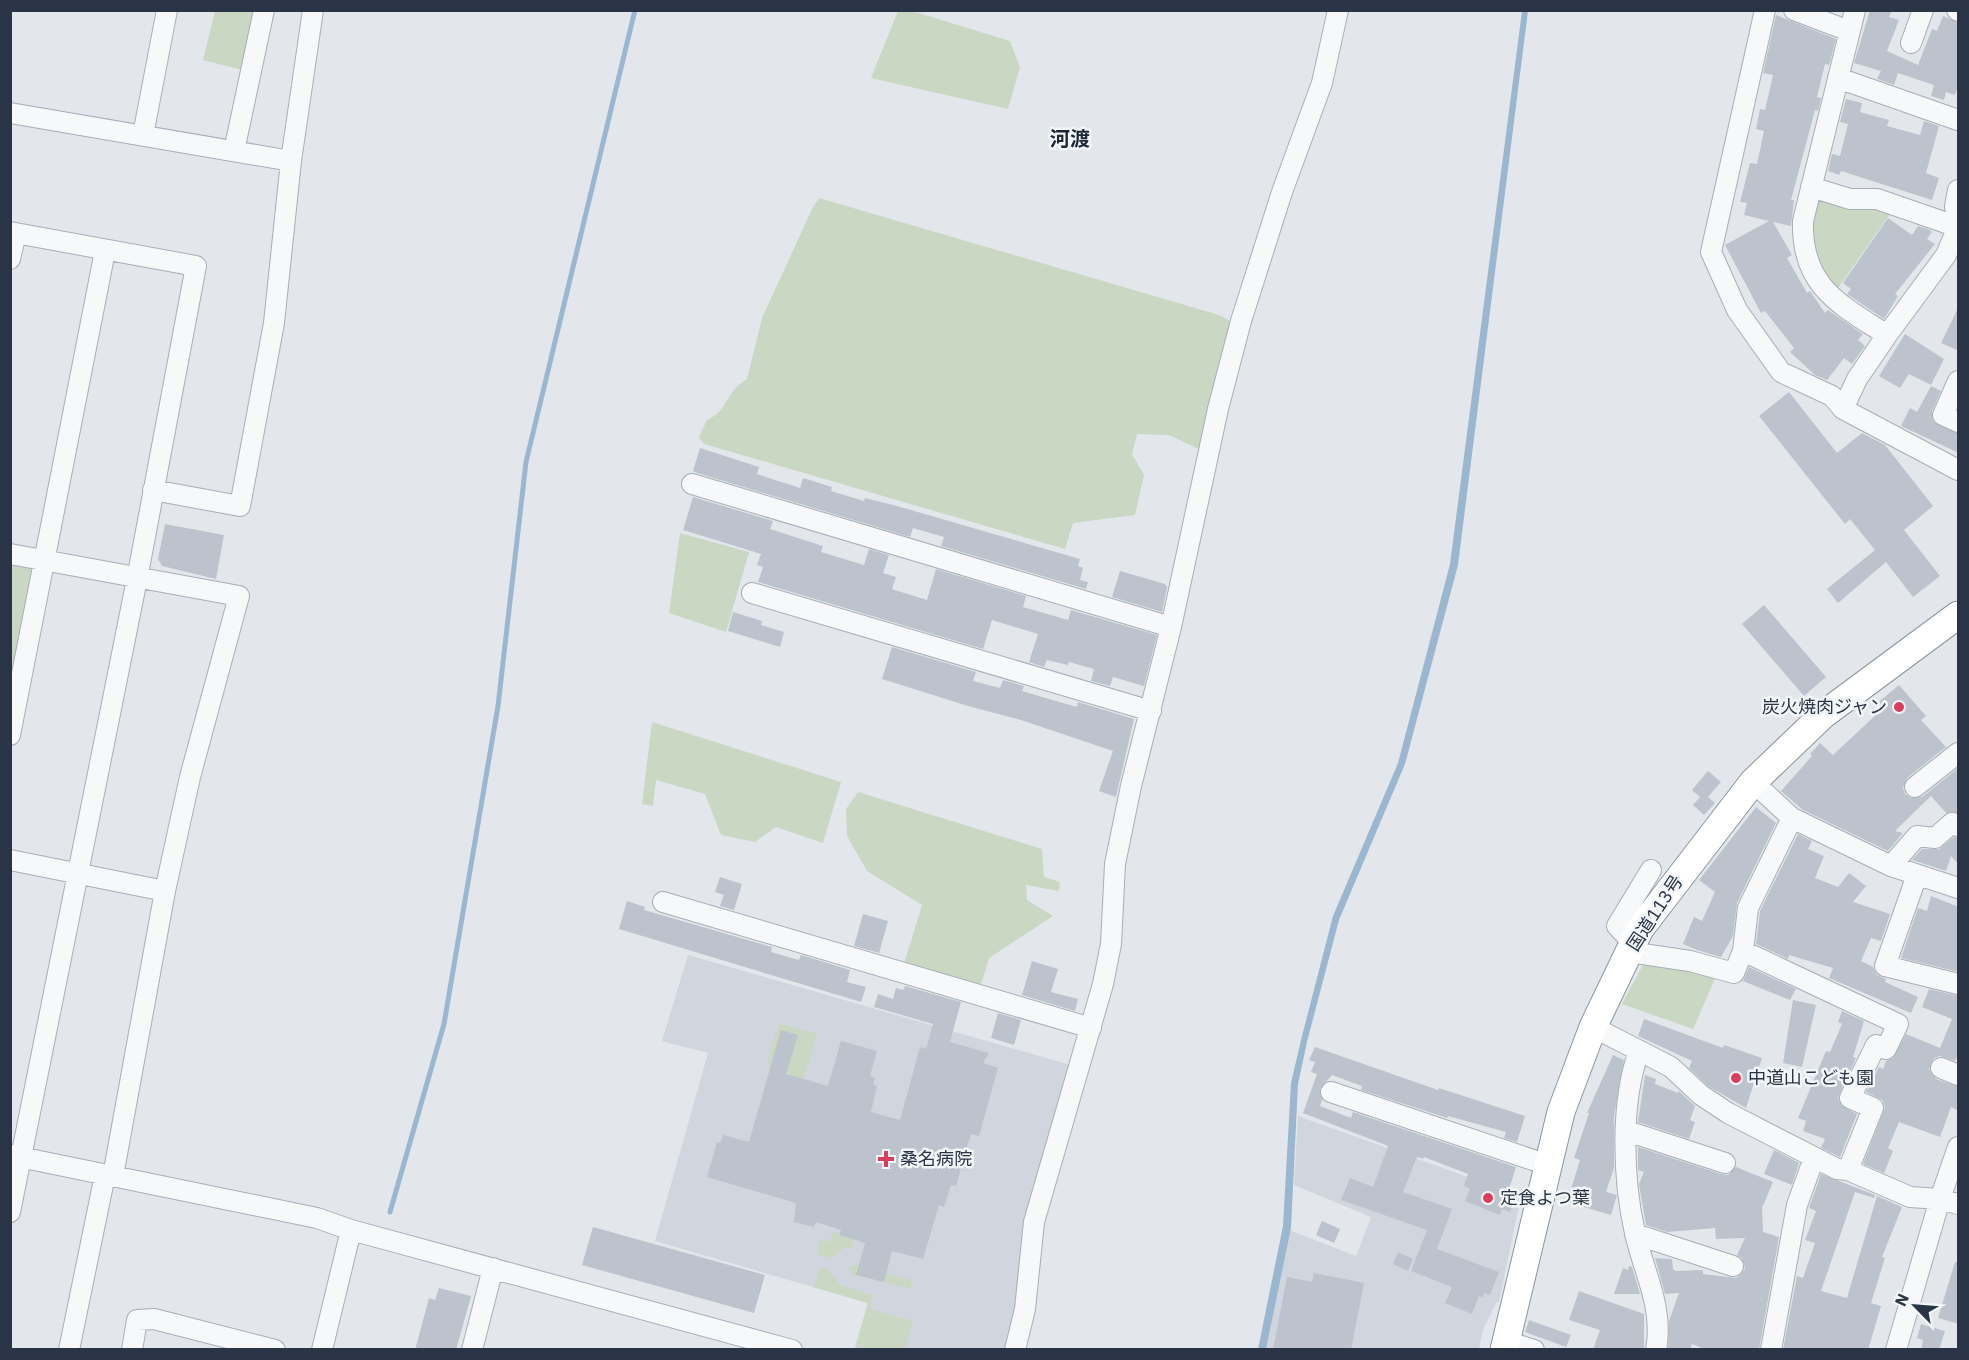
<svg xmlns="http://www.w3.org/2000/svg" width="1969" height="1360" font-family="'IBM Plex Sans','Noto Sans JP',sans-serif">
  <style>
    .built { fill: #d1d6de }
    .green { fill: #c9d7c3 }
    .water { fill: #9bb7cf }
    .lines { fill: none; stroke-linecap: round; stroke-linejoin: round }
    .stream { stroke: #9bb7cf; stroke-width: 5 }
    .building { fill: #bcc3cd }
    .minor-casing { stroke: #a7aeb7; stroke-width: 22 }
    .highway-casing { stroke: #8995a4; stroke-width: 29 }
    .minor { stroke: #f6f8fa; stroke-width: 20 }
    .highway { stroke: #fff; stroke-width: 27 }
    .poi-dot { fill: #db3e5d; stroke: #f3f6f9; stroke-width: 2 }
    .labels { text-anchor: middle; stroke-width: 5; stroke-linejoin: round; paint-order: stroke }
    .poi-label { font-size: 18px; fill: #293546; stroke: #f3f6f9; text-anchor: start }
    .street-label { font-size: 18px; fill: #293546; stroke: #f3f6f9 }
    .neighbourhood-label { font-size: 20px; font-weight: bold; fill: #1b2637; stroke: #f3f6f9 }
  </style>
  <rect width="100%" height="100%" fill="#e3e7ec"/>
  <path class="built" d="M688,955L1074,1066L1011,1349L866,1350L856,1347L868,1303L655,1241L708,1053L662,1041Z
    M1298,1116L1521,1196L1499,1302L1496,1303L1483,1330L1479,1349L1266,1350L1289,1230L1356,1256L1371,1217L1294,1185Z"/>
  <path class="green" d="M215,11H260L246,71L203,60Z
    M898,11H912L1010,41L1020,67L1008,109L871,78Z
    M1823,197L1876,205L1892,211L1836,291L1820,272L1810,226L1815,201Z
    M819,198L1219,315L1234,323L1201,450L1169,435L1137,434L1132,454L1144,475L1135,515L1073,523L1065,549L704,444L699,437L707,420C730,409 724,393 747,379L762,318L813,207Z
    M680,533L749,552L726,632L669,613Z
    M10,560L32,565L37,570L10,688Z
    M652,722L841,782L823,843L776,827L755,842L721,835L705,794L656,780L653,806L642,804Z
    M858,792L1042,849L1044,877L1060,882L1059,891L1026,885L1027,900L1053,916L989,958L980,988L903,967L922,905L867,871L847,836L846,809Z
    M1645,961L1694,970L1715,979L1693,1029L1622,1004Z
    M779,1023L817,1034L803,1079L770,1069L768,1060Z
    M838,1232L840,1236L853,1239L851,1248H844L831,1258L819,1255L817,1252L820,1240L830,1242L833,1233Z
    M854,1265L912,1280L910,1289L852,1274L849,1268Z
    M821,1267L829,1270L840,1285L873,1295L870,1309L909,1320L913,1323L905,1349H866L855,1347L868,1303L813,1287Z"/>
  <path class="water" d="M1522,11H1528L1458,565L1405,764L1339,920L1307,1042L1298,1084L1291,1228L1266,1349H1258L1283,1226L1291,1083L1301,1040L1333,916L1398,763L1450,564Z"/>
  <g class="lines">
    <path class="stream" d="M390,1212L444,1024L498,706L526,462L635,10"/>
  </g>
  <path class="building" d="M1870,10H1892L1889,17L1899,20L1887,51L1918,65L1932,29L1937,31L1943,16L1959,23V83L1955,95L1946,92L1944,100L1931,96L1934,85L1898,73L1894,85L1877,79L1881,71L1854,63Z
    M1776,15L1836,39L1829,65L1825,64L1817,97L1821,98L1818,111L1815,110L1791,200H1794L1791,226L1773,222L1792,255L1787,258L1807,293L1810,291L1825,313L1828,310L1863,334L1858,340L1865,346L1852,364L1844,358L1827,380L1815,375L1790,352L1794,348L1765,311L1761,313L1725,245L1769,221L1744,215L1747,203L1740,202L1750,163L1757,164L1764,131L1756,129L1760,109L1765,110L1773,75L1763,73Z
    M1846,99L1862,103L1860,112L1889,120L1887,126L1920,135L1924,121L1939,126L1926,173L1939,178L1932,200L1841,171L1839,175L1828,171L1832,154L1840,156L1848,124L1840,122Z
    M1888,218L1912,235L1918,226L1928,229L1932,232L1927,239L1935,244L1895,294L1898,296L1884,319L1847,294L1851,289L1843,283Z
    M1959,306V351L1941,343Z
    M1905,334L1944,359L1931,385L1909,374L1900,388L1879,376Z
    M1931,386L1941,391L1932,411L1933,421L1959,434V453L1901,426L1910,408L1917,412Z
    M1789,392L1837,453L1862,433L1885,445L1933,506L1904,530L1940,576L1913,597L1886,562L1838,603L1827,589L1875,550L1850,519L1845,524L1759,416Z
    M700,448L759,467L757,474L800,488L803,478L832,487L831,491L864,501L865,498L897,506L1080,559L1078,566L1083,568L1080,580L1088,582L1086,589L941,546L944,537L913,528L910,537L697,473L693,471Z
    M693,497L773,521L770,529L823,546L821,552L864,565L869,549L889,555L883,573L896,577L892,589L927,600L936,569L1026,596L1023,607L1068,620L1071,610L1157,635L1144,686L1113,677L1110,686L1091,681L1094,669L1069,662L1068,665L1047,660L1044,667L1029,662L1038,634L992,620L983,649L758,582L763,567L757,565L761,554L683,530Z
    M165,524L224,535L216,579L162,566L158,559Z
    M1120,571L1165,584L1167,587L1162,612L1112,597Z
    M1764,605L1826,677L1804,696L1742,624Z
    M733,612L762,621L761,625L784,632L780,647L728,631Z
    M892,647L976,672L973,681L1000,688L1003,680L1024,686L1022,691L1049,699L1077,707L1078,702L1134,719L1116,797L1099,791L1113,751L1021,720L968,706L882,679Z
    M1899,685L1926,716L1921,720L1946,747L1907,778L1903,788L1905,794L1911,798L1922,797L1957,769L1959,813H1946L1931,796L1895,831L1903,833L1888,851L1803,810L1781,791L1812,756L1810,754L1820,743L1833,755L1880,711L1875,705Z
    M1708,771L1721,782L1708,797L1715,803L1704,815L1693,805L1700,797L1692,790Z
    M1756,807L1776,823L1737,903L1733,936L1721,957L1697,950L1683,944L1694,917L1702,921L1715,892L1699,880Z
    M1798,834L1812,841L1808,849L1824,856L1815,878L1838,887L1849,873L1866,886L1853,902L1890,914L1881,941L1871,938L1861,961L1873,967L1877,975L1886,979L1885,982L1918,997L1911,1013L1829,978L1833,968L1789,955L1788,959L1756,944L1760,911Z
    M1954,837L1959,838V865L1951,856L1946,871L1912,860L1922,849H1939Z
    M720,877L742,884L734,910L720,906L724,895L715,892Z
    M1931,896L1959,907V972L1901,958L1918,908L1927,911Z
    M627,901L645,907L644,910L772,947L771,952L799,960L801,955L850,970L847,982L866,987L861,1002L619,929Z
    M863,914L888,921L879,953L854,946Z
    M1032,961L1058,969L1051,992L1078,999L1075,1011L1022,995Z
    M1749,967L1796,989L1790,1000L1743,981Z
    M905,986L961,1002L950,1042L989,1053L983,1063L998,1068L979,1136L971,1134L956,1186L951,1185L944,1207L939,1205L923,1259L892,1251L884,1282L856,1275L865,1243L839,1235L841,1230L816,1222L814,1227L794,1222L796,1203L707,1177L717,1142L720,1143L723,1135L749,1142L781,1030L798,1035L786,1074L828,1086L841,1041L877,1051L870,1076L875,1078L873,1085L877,1086L871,1112L900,1120L920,1047L926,1049L933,1024L874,1007L878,994L893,999L896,988L903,990Z
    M1929,989L1959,996V1053L1955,1061L1940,1056L1934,1058L1929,1069L1936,1079L1959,1087V1111L1951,1107L1940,1137L1899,1122L1888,1148L1893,1151L1884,1173L1863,1164L1885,1107L1882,1100L1866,1092L1879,1067L1883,1069L1886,1061L1893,1058L1906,1034L1940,1048L1952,1019L1922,1007Z
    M1793,1000L1816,1005L1802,1067L1783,1063Z
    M1842,1011L1864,1021L1853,1057L1856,1058L1838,1098L1841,1105L1857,1114L1840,1157L1821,1148L1825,1139L1803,1131L1806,1121L1798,1118L1826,1051L1830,1052L1842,1024L1838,1022Z
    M998,1013L1021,1020L1014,1045L991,1038Z
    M1644,1019L1723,1048L1724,1045L1762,1058L1746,1108L1708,1086L1689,1068L1692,1061L1638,1036Z
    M1315,1047L1438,1090L1439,1088L1525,1116L1517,1142L1504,1138L1506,1132L1448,1116L1447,1118L1361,1090L1362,1086L1332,1075L1320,1089L1322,1100L1320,1106L1351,1118L1353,1112L1516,1167L1508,1193L1517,1196L1510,1212L1502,1209L1500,1215L1465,1201L1470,1189L1464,1186L1468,1174L1424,1157L1423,1159L1417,1157L1403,1192L1452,1209L1437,1249L1499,1272L1490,1295L1484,1293L1483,1297L1479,1296L1472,1314L1445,1303L1452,1287L1411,1271L1427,1230L1341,1200L1350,1178L1373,1187L1388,1146L1303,1113L1317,1074L1311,1072L1315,1062L1309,1060Z
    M1613,1055L1624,1060L1614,1116V1168L1606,1192L1617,1195L1611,1215L1567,1202L1580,1160L1574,1158L1589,1113H1587Z
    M1645,1075L1656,1079L1655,1084L1678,1093L1679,1091L1695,1106L1690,1120L1695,1122L1689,1139L1638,1122Z
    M1638,1147L1721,1174L1728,1175L1736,1167L1773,1182L1762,1208L1763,1232L1779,1237L1759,1350H1707L1692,1344L1690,1350H1668L1669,1321L1679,1293L1665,1294L1655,1258L1672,1259L1673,1269L1676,1271L1703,1270V1274L1736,1278L1745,1269L1742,1258L1737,1255L1745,1238L1716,1239L1715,1228L1667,1232L1646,1225L1639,1184L1644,1172L1638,1170Z
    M1774,1150L1799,1163L1792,1185L1764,1174Z
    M1821,1174L1875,1195L1874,1198L1855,1192L1821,1291L1847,1298L1877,1196L1902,1207L1882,1257L1885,1258L1871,1303L1881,1306L1868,1350H1783L1797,1276L1803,1278L1815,1243L1805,1240L1816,1211L1809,1208Z
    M1322,1221L1340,1229L1334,1243L1316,1235Z
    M593,1227L765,1275L754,1313L582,1265Z
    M1398,1252L1413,1259L1408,1271L1393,1264Z
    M1955,1262L1959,1263V1324L1938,1318Z
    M1629,1266L1632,1267L1640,1294H1614L1623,1268L1628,1270Z
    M1314,1273L1364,1283L1351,1350H1273L1287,1277L1312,1282Z
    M439,1288L471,1296L456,1350H415L429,1298L435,1300Z
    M1579,1291L1644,1314V1350H1593L1600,1330L1569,1320Z
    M1529,1320L1571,1335L1566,1347L1525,1332Z
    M1921,1324L1945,1331L1939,1350H1921L1923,1340L1917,1338Z"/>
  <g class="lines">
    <g class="minor-casing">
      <path id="minor" d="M1765,10L1711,252L1737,310L1781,372L1832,396L1843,409L1857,379L1887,335
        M1794,10L1849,31
        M1855,10L1803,221C1801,286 1839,304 1887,335L1946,255L1958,227
        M1957,10L1958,11
        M1911,43L1923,10
        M1838,78L1958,120
        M10,113L291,161
        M143,135L167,10
        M234,151L264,10
        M1811,187L1850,199H1877L1958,227
        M1958,190L1955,206L1958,226
        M10,232L196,266L137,579L10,1212
        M10,259L16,233
        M1958,381L1943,415L1958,422
        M1843,409L1958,470
        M692,484L1171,627
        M153,490L240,506L274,323L291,161L313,10
        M10,554L239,596L190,777L165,891L113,1176
        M752,593L1151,711
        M10,735L105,251
        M1753,782L1792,818L1891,866L1958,888
        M1915,787L1958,753
        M10,860L165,891
        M1891,866L1917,836L1935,838L1952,823L1958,826
        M1917,875L1885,966L1958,984
        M663,902L1091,1028
        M1633,943L1617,926L1651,870
        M1743,951L1748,908L1792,818
        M1629,952L1690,961L1734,973L1743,951L1898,1024L1886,1049L1876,1045L1850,1098L1873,1108L1848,1170
        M1593,1027L1671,1067L1701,1095L1728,1113L1837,1169L1848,1170L1910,1197L1940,1199L1958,1204
        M1639,1051C1620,1103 1623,1180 1635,1233C1644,1273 1664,1308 1656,1350
        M1941,1068L1958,1075
        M1331,1092L1548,1165
        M1627,1131L1725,1163
        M10,1155L317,1218L351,1230L792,1350
        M1635,1234L1733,1266
        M1506,1341L1534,1350
        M69,1350L105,1175
        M132,1350L137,1320L154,1319L275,1350
        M322,1350L351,1230
        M472,1350L493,1268
        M1015,1350L1025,1309L1034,1222L1103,984L1111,944L1115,864L1131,786L1171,627L1218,409L1241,321L1282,192L1322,83L1338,10
        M1771,1350L1797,1205L1814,1158
        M1896,1350L1940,1199L1958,1147"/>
    </g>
    <g class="highway-casing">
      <path id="highway" d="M1504,1350L1561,1112L1593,1027L1640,929L1753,782L1823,715L1958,615"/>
    </g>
    <use href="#minor" class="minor"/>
    <use href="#highway" class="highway"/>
  </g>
  <g class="poi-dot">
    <circle cx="1899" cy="707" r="6"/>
    <circle cx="1736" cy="1078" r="6"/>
    <path d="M883 1150h6v6h6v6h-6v6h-6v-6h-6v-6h6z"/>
    <circle cx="1488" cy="1198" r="6"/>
  </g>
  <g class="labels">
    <g class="poi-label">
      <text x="1887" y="713" text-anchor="end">炭火焼肉ジャン</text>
      <text x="1748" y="1084">中道山こども園</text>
      <text x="900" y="1165">桑名病院</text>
      <text x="1500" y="1204">定食よつ葉</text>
    </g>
    <g class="street-label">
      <text transform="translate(1655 913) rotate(-57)" y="6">国道113号</text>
    </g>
    <g class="neighbourhood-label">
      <text x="1070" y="146">河渡</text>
    </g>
  </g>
  <rect width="1969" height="1360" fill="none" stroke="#293546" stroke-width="24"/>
  <g transform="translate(1915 1306) rotate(295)" stroke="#f3f6f9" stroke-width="4.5" paint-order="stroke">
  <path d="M0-4.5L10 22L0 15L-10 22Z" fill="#293546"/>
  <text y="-9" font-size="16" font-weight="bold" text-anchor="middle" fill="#293546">N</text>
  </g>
</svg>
